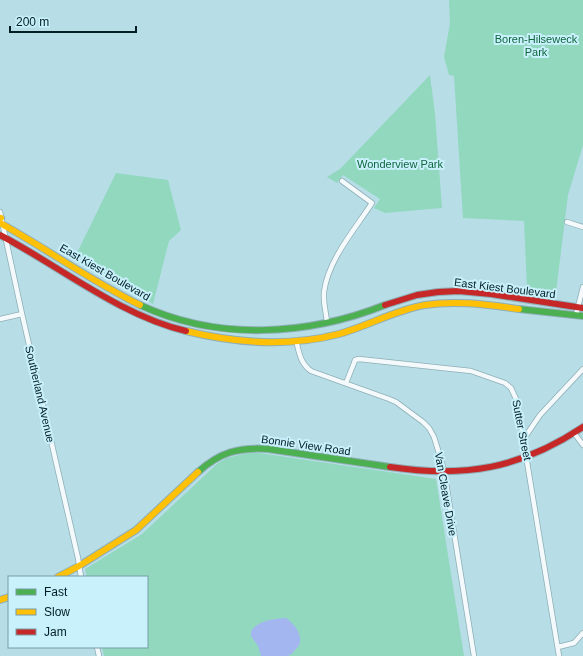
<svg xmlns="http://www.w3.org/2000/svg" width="583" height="656" font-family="Helvetica,sans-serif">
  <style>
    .green { fill: #91d8be }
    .water { fill: #a3b6ef }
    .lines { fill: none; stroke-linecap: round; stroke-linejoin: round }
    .street-casing { stroke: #8faeb6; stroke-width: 6 }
    .fast-casing { stroke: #8faeb6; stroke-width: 8 }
    .slow-casing { stroke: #8faeb6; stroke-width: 8 }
    .jam-casing { stroke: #8faeb6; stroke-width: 8 }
    .street { stroke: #f4fafb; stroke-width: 4.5 }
    .fast { stroke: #4caf50; stroke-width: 6 }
    .slow { stroke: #ffc107; stroke-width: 6 }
    .jam { stroke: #c62828; stroke-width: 6 }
    .labels { text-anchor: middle; stroke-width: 4; stroke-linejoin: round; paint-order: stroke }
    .park-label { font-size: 11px; fill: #10663d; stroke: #c8f1fc }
    .street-label { font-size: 11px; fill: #021e25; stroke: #c8f1fc }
  </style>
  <rect width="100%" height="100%" fill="#b7dde7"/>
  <path class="green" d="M449,0H583V145L568,195L556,292L527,288L524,221L463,218L454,76L449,75L444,57L450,23Z
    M430,75L435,114L442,208L385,213L374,208L380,199L343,175L337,183L327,177L340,169Z
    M116,173L168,180L181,230L169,241L153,304L76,255Z
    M252,452L436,479L464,656H104L102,647H147V577H87L85,569L142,534L218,463L227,458Z"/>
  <path class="water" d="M286,618C296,625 307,640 295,650C294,652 290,655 288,656C282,656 268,656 261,656L258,646L251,636V631C260,620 272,619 286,618Z"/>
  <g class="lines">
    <g class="street-casing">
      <path id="street" d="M0,212L22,314L78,558L81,577
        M567,222L583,227
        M576,315L583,287
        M0,319L22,314
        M327,322C326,312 323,302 324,292C328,260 355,229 372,203L342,181
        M296,340C299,352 300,363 311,371L389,399L396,402L423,422L429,428L434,437L442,463L445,477L474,656
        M346,383L354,363L355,360L359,359L471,371L505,383L511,388L517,401L559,656
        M574,433L583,445
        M523,440L540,415L583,369
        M97,647L99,656
        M558,647L574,643L583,633"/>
    </g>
    <g class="fast-casing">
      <path id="fast" d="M140,305C217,341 307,336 385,305
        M519,309L583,316
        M198,472C220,452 239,447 268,449L390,467"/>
    </g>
    <g class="slow-casing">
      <path id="slow" d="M0,219L1,218
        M0,223C47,249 91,281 140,305
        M186,331C235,343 289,347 339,334C368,326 395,310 425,305C457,300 488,305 519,309
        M58,577L79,566L136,530L198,472
        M0,600L9,597"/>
    </g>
    <g class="jam-casing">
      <path id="jam" d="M0,235C59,266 121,316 186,331
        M385,305L417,295L438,292L459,291L491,294L583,308
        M390,467C464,478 520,469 583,427"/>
    </g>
    <use href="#street" class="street"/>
    <use href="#fast" class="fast"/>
    <use href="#slow" class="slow"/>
    <use href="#jam" class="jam"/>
  </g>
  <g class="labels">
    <g class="park-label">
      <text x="536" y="43">Boren-Hilseweck<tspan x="536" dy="13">Park</tspan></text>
      <text x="400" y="168">Wonderview Park</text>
    </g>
    <g class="street-label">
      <text transform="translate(105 272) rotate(30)" y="4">East Kiest Boulevard</text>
      <text transform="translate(505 288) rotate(7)" y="4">East Kiest Boulevard</text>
      <text transform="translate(40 394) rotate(77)" y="4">Southerland Avenue</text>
      <text transform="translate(522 430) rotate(79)" y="4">Sutter Street</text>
      <text transform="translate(306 445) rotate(8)" y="4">Bonnie View Road</text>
      <text transform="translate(446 494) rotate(80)" y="4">Van Cleave Drive</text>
    </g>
  </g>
  <rect x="8" y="576" width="140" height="72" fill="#c8f1fc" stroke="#799da6"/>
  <rect x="16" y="589" width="20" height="6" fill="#4caf50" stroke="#799da6"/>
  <text x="44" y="596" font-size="12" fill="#021e25">Fast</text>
  <rect x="16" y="609" width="20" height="6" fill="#ffc107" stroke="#799da6"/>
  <text x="44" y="616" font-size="12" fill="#021e25">Slow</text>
  <rect x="16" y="629" width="20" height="6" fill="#c62828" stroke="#799da6"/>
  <text x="44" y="636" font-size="12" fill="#021e25">Jam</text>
  <path d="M10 26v6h126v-6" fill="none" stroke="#021e25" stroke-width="2"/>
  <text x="16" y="26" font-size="12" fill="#021e25" stroke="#c8f1fc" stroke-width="3" paint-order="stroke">200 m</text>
</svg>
